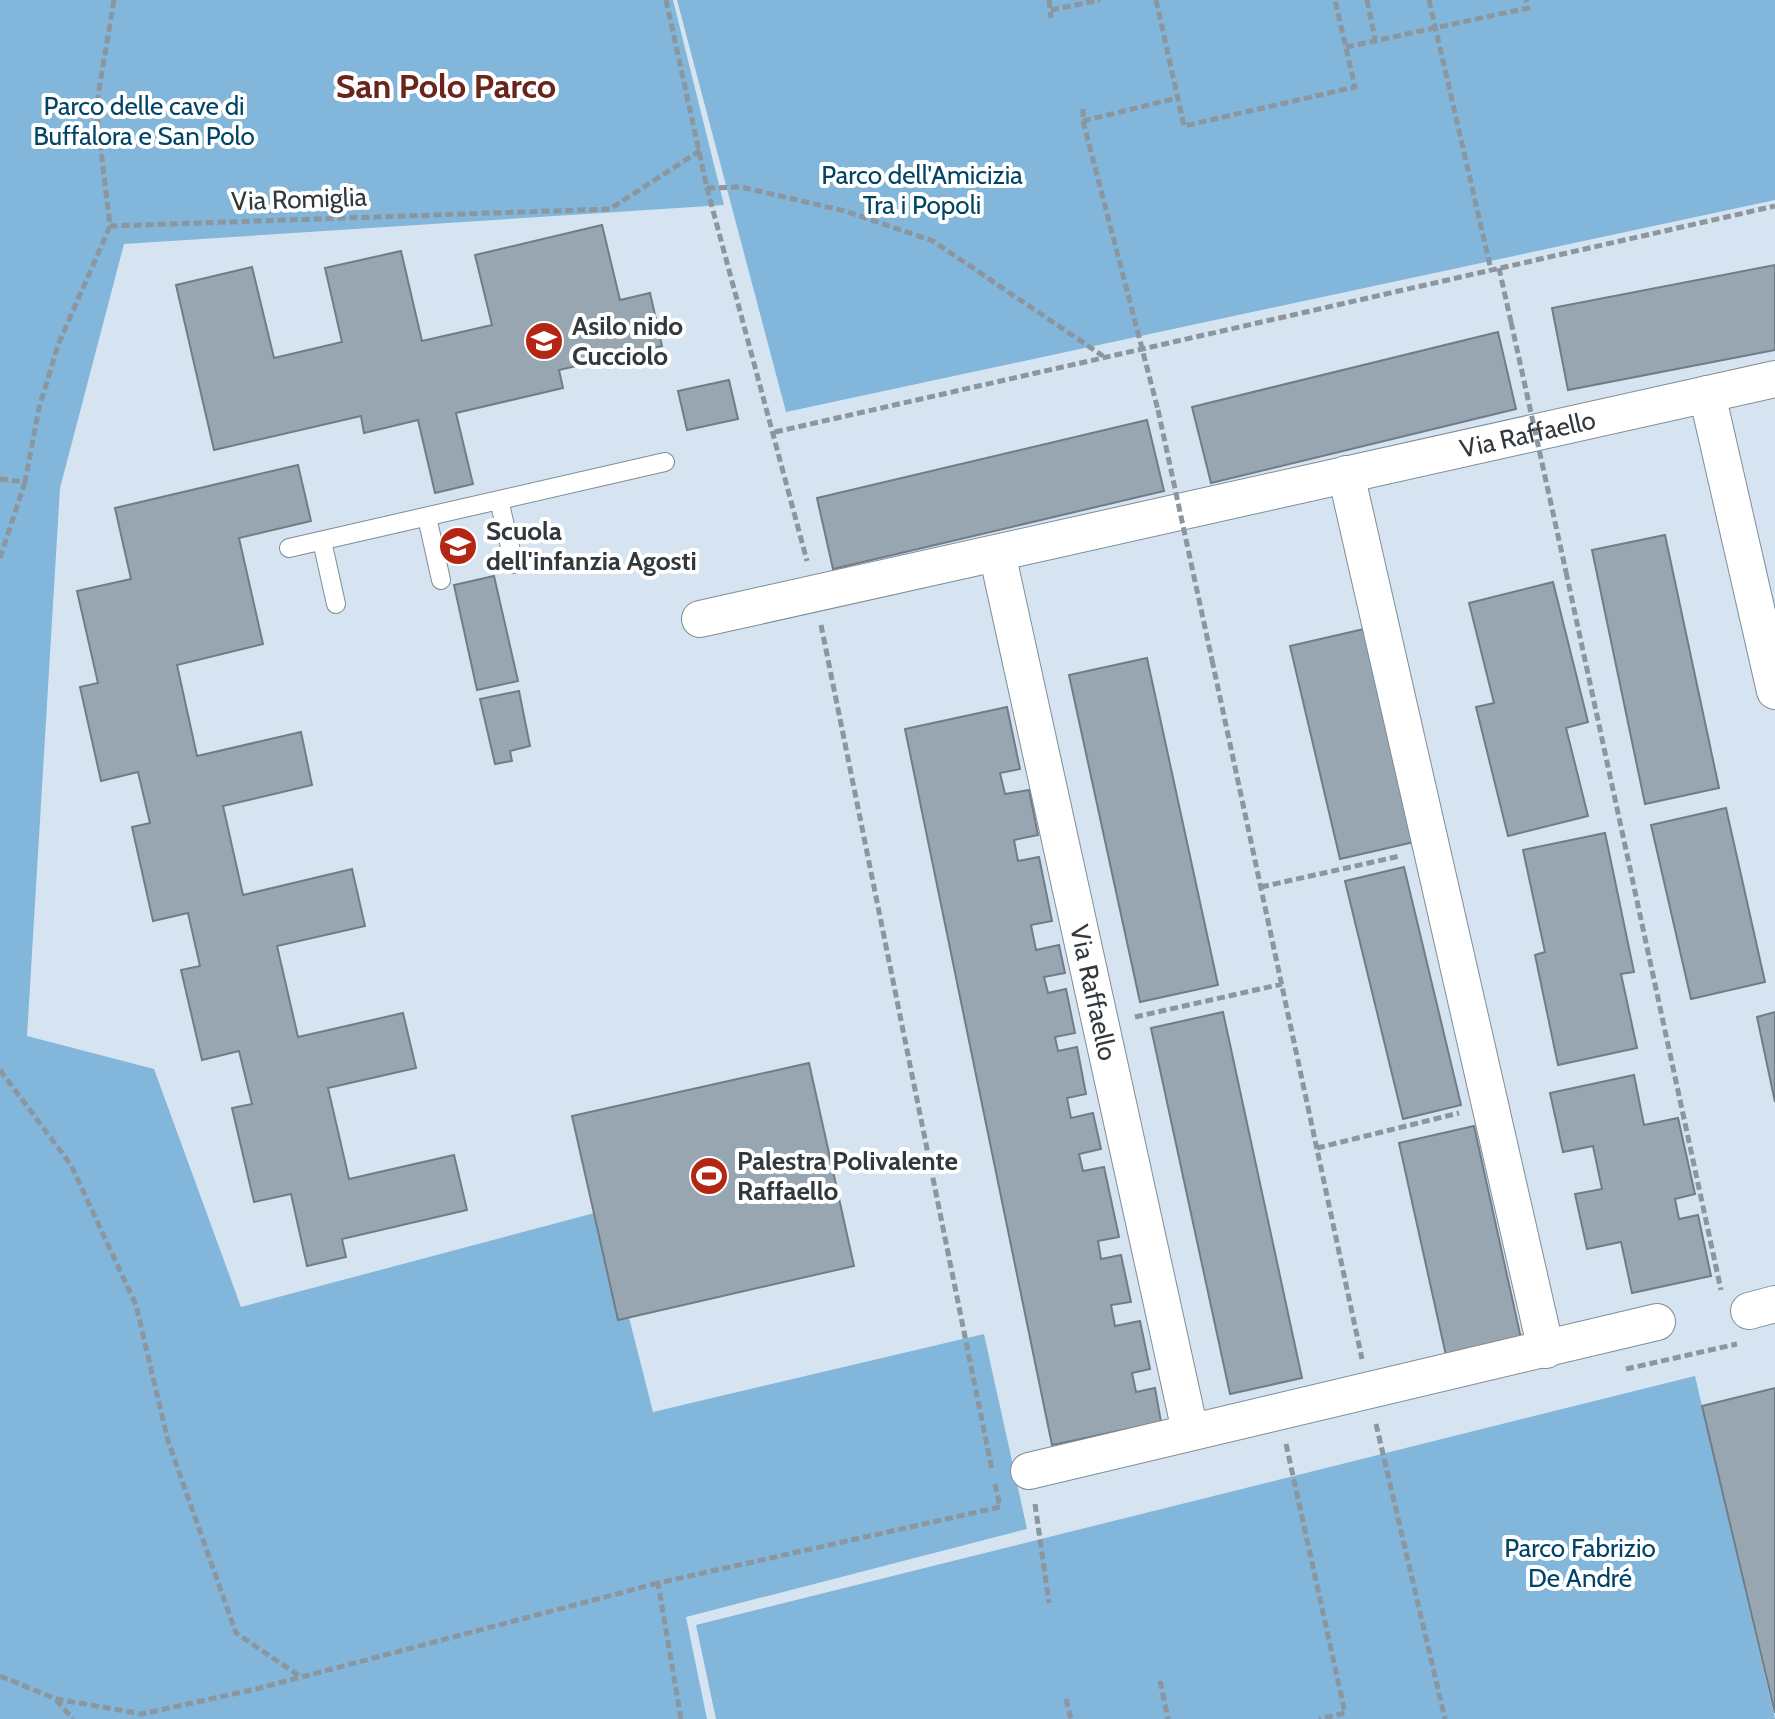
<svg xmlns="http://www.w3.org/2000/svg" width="1775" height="1719" font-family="Cabin,sans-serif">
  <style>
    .green { fill: #82b6db }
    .building { fill: #98a6b1; stroke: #707d88; stroke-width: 2 }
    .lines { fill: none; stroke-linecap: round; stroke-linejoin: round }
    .lane-casing { stroke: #7f8d97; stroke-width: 20 }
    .street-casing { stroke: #7f8d97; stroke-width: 38 }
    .path { stroke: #8b969e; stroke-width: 5; stroke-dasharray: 8 4; stroke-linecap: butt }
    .lane { stroke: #fff; stroke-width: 18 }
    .street { stroke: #fff; stroke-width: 36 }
    .path-bridge { stroke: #8b969e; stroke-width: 5; stroke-dasharray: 8 4; stroke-linecap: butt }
    .labels { text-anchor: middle; stroke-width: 8; stroke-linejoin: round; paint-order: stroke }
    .park-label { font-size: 26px; fill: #024468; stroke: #fff }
    .street-label { font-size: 26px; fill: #32383c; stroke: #fff }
    .poi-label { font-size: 26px; font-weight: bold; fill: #32383c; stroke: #fff; text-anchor: start }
    .district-label { font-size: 34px; font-weight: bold; fill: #69251b; stroke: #fff }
  </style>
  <rect width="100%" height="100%" fill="#d5e4f0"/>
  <path class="green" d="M0,0H673L724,205L124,244L60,488L27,1036L154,1069L241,1307L602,1211L653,1412L984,1334L1027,1529L686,1617L707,1719H0Z
    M677,0H1775V200L786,412Z
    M1695,1376L1775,1719H716L696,1625Z"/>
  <path class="building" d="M602,225L620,300L650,293L662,346L559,370L563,388L456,413L473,484L435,493L418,420L364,433L361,416L214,450L176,285L252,267L274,358L342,342L325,268L401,251L422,341L492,325L475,255Z
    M1775,265V350L1568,390L1552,308Z
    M1498,332L1516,409L1211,483L1192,407Z
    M729,380L738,419L687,430L678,391Z
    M1147,420L1164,491L833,569L817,498Z
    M298,465L311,521L239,538L263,644L177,665L197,756L301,732L312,785L223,806L243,895L352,869L365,926L277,946L298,1037L403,1013L416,1068L328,1088L349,1179L454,1155L467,1210L342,1239L346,1257L307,1266L291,1194L254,1202L232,1108L252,1104L239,1051L202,1060L181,970L200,966L188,913L153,921L132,827L150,823L138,772L101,781L80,687L98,683L77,591L131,579L115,508Z
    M1665,535L1719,788L1645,804L1592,550Z
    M494,576L518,681L477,690L454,585Z
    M1553,582L1588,722L1566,728L1588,816L1508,836L1476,707L1494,703L1469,603Z
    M1364,629L1414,842L1340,859L1290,646Z
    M1147,658L1218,985L1140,1002L1069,675Z
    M519,691L530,746L510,751L512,761L495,764L480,699Z
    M1007,707L1020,769L1000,773L1005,794L1029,790L1038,835L1014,840L1018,861L1039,857L1052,921L1031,925L1036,950L1059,945L1065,973L1044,977L1048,993L1066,989L1075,1033L1055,1037L1058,1051L1077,1047L1086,1094L1067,1098L1071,1118L1093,1113L1101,1149L1079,1154L1083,1171L1104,1167L1119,1237L1098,1241L1101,1259L1121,1255L1131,1302L1111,1305L1115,1326L1140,1321L1150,1369L1132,1373L1136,1392L1155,1388L1161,1422L1052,1445L905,729Z
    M1726,808L1765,982L1691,999L1651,825Z
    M1605,833L1634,972L1621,974L1637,1048L1558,1065L1535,955L1545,952L1523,850Z
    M1404,867L1461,1105L1403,1119L1345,881Z
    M1223,1012L1302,1378L1230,1394L1151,1028Z
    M1775,1012V1102L1757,1017Z
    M809,1063L854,1266L618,1320L572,1116Z
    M1634,1075L1644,1125L1678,1118L1695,1194L1675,1199L1679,1219L1698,1215L1711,1276L1632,1293L1621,1242L1587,1249L1575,1194L1602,1189L1593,1146L1563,1152L1550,1093Z
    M1474,1126L1522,1343L1447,1360L1399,1143Z
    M1775,1388V1713L1702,1406Z"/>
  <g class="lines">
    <g class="lane-casing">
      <path id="lane" d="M499,500L514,564
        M427,517L441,580
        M322,541L336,604
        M289,548L665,462"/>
    </g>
    <g class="street-casing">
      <g id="street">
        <path d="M1707,394L1775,691"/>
        <path d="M1346,474L1546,1350"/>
        <path id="s1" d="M997,553L1190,1431"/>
        <path id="s2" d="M700,619L1775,379"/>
        <path d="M1749,1311L1775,1304"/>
        <path d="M1029,1471L1657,1322"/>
      </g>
    </g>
    <path class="path" d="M114,0L96,108L110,226L610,209L701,150
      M666,0L707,188L807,561
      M1049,0L1051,18
      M1156,0L1184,126L1355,87L1335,0
      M1367,0L1375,39
      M1429,0L1491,270
      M1051,10L1100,0
      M1346,47L1528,8L1526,0
      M1083,109V121L1158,410
      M1083,121L1177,98
      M707,188L741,187L845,211L933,241L1103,356
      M1499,268L1511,322
      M775,432L1775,206
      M0,479L25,482L39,408L58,345L110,226
      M0,558L25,482
      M1566,572L1721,1290
      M821,625L992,1470
      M1212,660L1362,1359
      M1261,887L1400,856
      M1135,1017L1282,984
      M0,1070L71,1165L136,1305L168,1441L236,1633L301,1677
      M1317,1148L1459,1113
      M1626,1369L1737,1344
      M1376,1424L1445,1719
      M1286,1444L1345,1713L1319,1719
      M1035,1504L1049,1603
      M0,1676L56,1699L142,1714L256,1689L658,1583
      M1160,1681L1168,1719
      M1066,1699L1071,1719
      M56,1700L73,1719
      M681,1719L658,1583L1000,1507L995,1484"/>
    <use href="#lane" class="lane"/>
    <use href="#street" class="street"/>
    <path class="path-bridge" d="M1511,322L1566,572
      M1158,410L1212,660"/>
  </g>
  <defs>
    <g id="school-disc" transform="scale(2)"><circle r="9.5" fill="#b32614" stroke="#fff"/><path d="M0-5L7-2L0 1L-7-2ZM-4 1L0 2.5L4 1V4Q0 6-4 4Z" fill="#fff"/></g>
    <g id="stadium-disc" transform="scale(2)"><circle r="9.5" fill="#b32614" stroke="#fff"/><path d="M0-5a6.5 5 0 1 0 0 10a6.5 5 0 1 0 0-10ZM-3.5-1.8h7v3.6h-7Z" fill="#fff"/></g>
  </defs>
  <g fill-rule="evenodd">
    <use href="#school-disc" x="544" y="341"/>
    <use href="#school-disc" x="458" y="546"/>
    <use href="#stadium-disc" x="709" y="1176"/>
  </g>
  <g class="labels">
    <g class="park-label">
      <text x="144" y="115">Parco delle cave di<tspan x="144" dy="30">Buffalora e San Polo</tspan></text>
      <text x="922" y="184">Parco dell'Amicizia<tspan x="922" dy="30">Tra i Popoli</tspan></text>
      <text x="1580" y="1557">Parco Fabrizio<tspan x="1580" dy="30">De André</tspan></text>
    </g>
    <g class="street-label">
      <text transform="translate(299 199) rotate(-2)" y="9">Via Romiglia</text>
      <text dy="9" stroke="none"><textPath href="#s2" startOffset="848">Via Raffaello</textPath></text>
      <text dy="9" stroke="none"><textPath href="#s1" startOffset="450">Via Raffaello</textPath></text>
    </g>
    <g class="poi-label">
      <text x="572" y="335">Asilo nido<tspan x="572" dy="30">Cucciolo</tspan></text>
      <text x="486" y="540">Scuola<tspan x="486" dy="30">dell'infanzia Agosti</tspan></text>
      <text x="737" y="1170">Palestra Polivalente<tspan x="737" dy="30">Raffaello</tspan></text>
    </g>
    <g class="district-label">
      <text x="446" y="98">San Polo Parco</text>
    </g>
  </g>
</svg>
